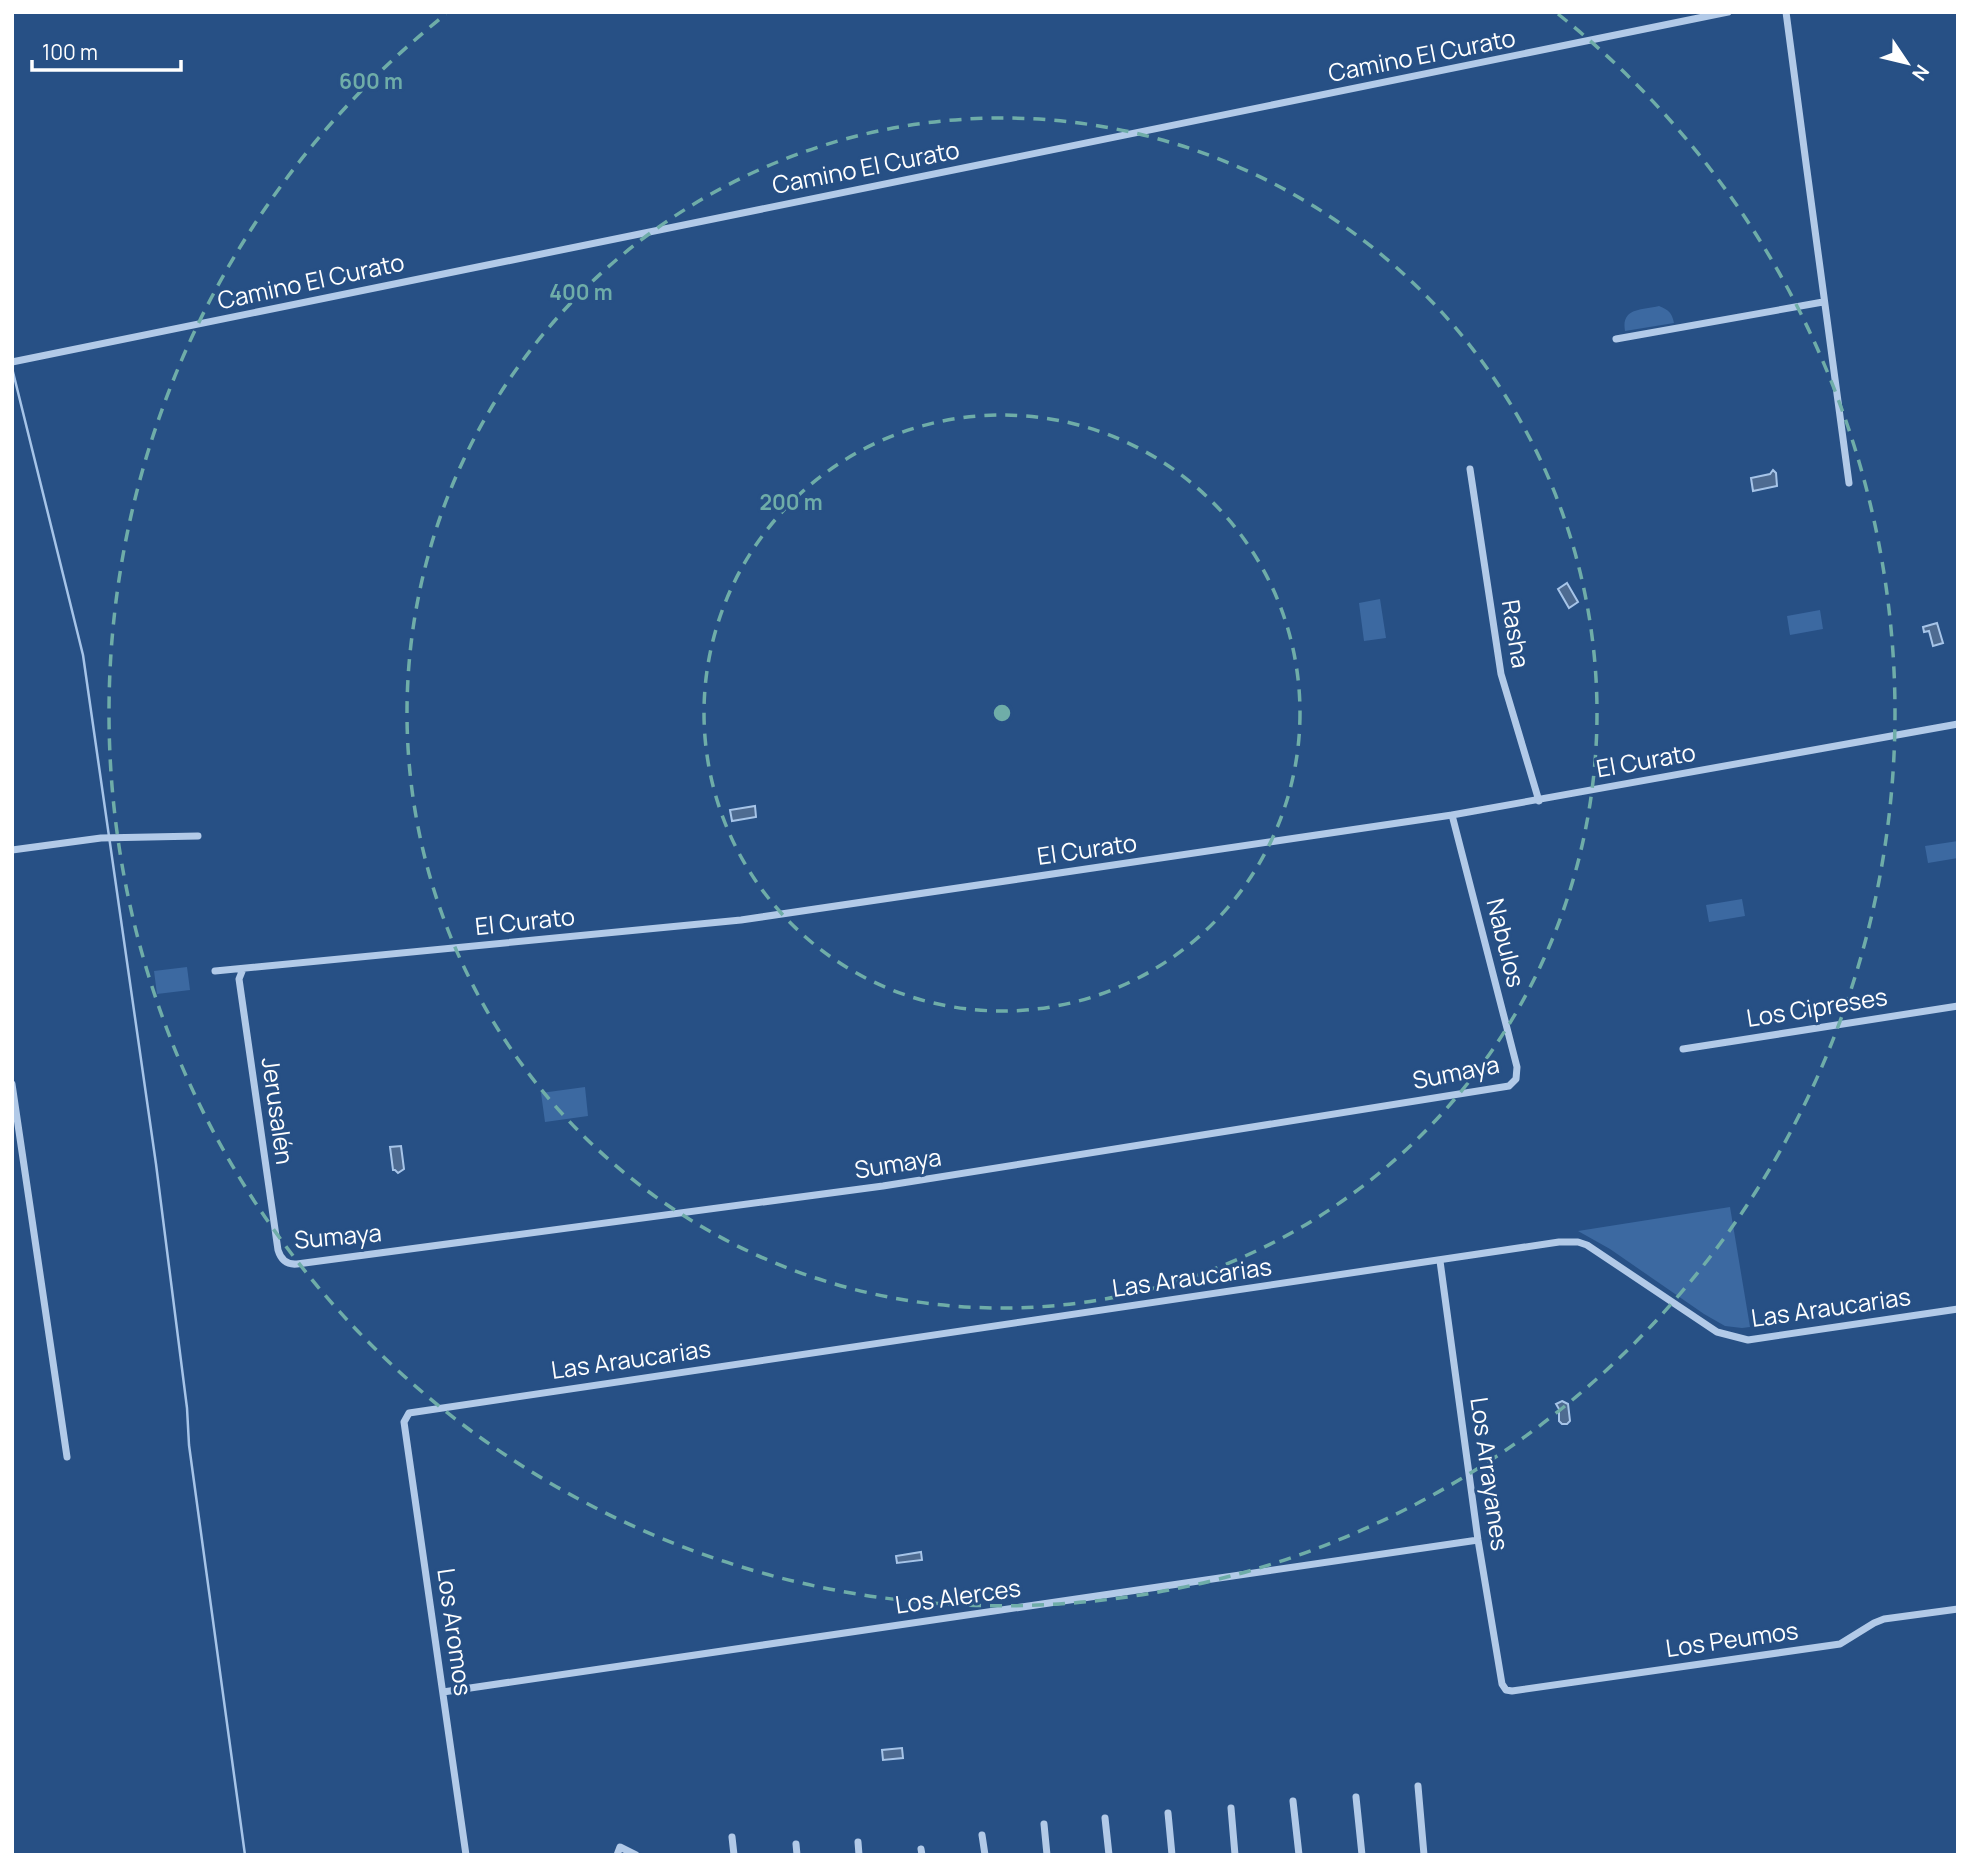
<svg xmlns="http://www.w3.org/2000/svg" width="1970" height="1867" font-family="Manrope,sans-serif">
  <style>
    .green { fill: #3c69a1 }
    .water { fill: #4e6b91; stroke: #a6c4e8; stroke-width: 2 }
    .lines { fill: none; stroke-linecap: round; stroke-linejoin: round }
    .stream { stroke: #a6c4e8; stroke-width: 2.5 }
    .street { stroke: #b2cae8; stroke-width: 7 }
    .ring { fill: none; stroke: #6fada8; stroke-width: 3.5; stroke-dasharray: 12 9 }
    .labels { text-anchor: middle; stroke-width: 6; stroke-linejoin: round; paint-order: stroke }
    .street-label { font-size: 24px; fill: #fff; stroke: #275085 }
    .centre { fill: #6fada8; stroke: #275085; stroke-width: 3.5 }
    .ring-label { font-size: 21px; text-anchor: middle; font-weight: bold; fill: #6fada8; stroke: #275085; stroke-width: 6; stroke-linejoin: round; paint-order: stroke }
  </style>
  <rect width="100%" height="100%" fill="#275085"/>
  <path class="green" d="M1659,306C1669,310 1672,313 1674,323L1625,331C1621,308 1641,310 1659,306Z
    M1380,599L1386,638L1364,641L1359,603Z
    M1820,610L1823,629L1790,635L1787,616Z
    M1958,841V858L1928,863L1925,846Z
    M1742,899L1745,916L1709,922L1706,905Z
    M187,967L190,990L157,994L154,971Z
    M585,1087L588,1116L545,1122L541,1093Z
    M1730,1207L1750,1327L1742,1328L1725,1326L1704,1314L1610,1249L1578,1231Z"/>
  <path class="water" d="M1773,470L1776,473L1777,486L1753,491L1751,478L1770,474Z
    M1567,583L1578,602L1569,608L1558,589Z
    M1937,623L1943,643L1933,646L1929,631L1924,632L1923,627Z
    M755,806L756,817L732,821L730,810Z
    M401,1146L404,1169L398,1173L395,1170H393L390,1147Z
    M1562,1401L1568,1404L1570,1421L1567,1424H1562L1559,1421V1409L1556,1404Z
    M921,1552L922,1560L897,1563L896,1556Z
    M902,1748L903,1758L883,1760L882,1750Z"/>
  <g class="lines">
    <path class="stream" d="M12,368L83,655L156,1164L187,1408L189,1445L245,1855"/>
    <path class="street" d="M1786,12C1807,169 1827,326 1849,483
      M1616,339L1823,302
      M12,362L1728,12
      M1470,469L1501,674L1539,801
      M12,850L101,838L198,836
      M243,969L239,979L278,1250C281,1260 287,1265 297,1264L883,1186L1509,1086L1516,1079L1517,1067L1452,815
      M215,971L741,920L1452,815L1958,724
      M1683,1049L1958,1006
      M12,1084L67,1457
      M1440,1261L1478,1540L1502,1684L1506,1690L1512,1691L1840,1644L1874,1623L1884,1619L1958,1609
      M443,1692L1478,1540
      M1418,1786L1424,1855
      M1356,1797L1362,1855
      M1293,1801L1299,1855
      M1231,1808L1235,1855
      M1168,1813L1172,1855
      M1105,1818L1109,1855
      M1044,1824L1047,1855
      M982,1835L985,1855
      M732,1837L734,1855
      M858,1842L859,1855
      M796,1844L797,1855
      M921,1849L922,1855
      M466,1855L404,1422L409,1413L1559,1242H1578L1587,1245L1717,1332L1748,1340L1958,1309
      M617,1855L620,1847L636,1855"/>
  </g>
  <g class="ring">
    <circle cx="1002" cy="713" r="298"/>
    <circle cx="1002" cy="713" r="595"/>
    <path d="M1558 14A893 893 0 1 1 446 14"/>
  </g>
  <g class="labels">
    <g class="street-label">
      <text transform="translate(1422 56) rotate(-11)" y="8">Camino El Curato</text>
      <text transform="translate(866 168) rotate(-11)" y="8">Camino El Curato</text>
      <text transform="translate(311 282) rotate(-12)" y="8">Camino El Curato</text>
      <text transform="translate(1515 634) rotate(81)" y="8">Rasha</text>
      <text transform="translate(1646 761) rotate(-10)" y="8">El Curato</text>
      <text transform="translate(1087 850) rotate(-8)" y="8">El Curato</text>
      <text transform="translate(525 922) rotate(-6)" y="8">El Curato</text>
      <text transform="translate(1505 943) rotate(76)" y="8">Nabulos</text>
      <text transform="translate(1817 1008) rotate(-9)" y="8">Los Cipreses</text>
      <text transform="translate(1456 1073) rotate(-11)" y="8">Sumaya</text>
      <text transform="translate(277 1111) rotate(82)" y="8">Jerusalén</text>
      <text transform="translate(898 1164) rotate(-9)" y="8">Sumaya</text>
      <text transform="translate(338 1237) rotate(-5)" y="8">Sumaya</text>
      <text transform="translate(1192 1278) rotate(-8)" y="8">Las Araucarias</text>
      <text transform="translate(1831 1308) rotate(-8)" y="8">Las Araucarias</text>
      <text transform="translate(631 1360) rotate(-8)" y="8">Las Araucarias</text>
      <text transform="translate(1489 1474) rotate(82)" y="8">Los Arrayanes</text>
      <text transform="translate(958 1597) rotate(-8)" y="8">Los Alerces</text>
      <text transform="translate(454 1632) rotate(82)" y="8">Los Aromos</text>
      <text transform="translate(1732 1640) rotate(-8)" y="8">Los Peumos</text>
    </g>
  </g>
  <circle cx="1002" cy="713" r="10" class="centre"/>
  <g class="ring-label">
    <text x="371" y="89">600 m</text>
    <text x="581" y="300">400 m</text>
    <text x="791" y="510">200 m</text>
  </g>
  <rect width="1970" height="1867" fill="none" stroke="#ffffff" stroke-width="28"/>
  <g transform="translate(1907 63) rotate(125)" stroke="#275085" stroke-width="5" paint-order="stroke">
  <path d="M0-5L12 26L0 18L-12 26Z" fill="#ffffff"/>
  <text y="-10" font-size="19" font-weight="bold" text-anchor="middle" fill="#ffffff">N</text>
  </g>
  <path d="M32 60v10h149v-10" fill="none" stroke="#ffffff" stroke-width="3.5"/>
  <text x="42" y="60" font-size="21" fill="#ffffff" stroke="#275085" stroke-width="5" paint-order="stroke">100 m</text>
</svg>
